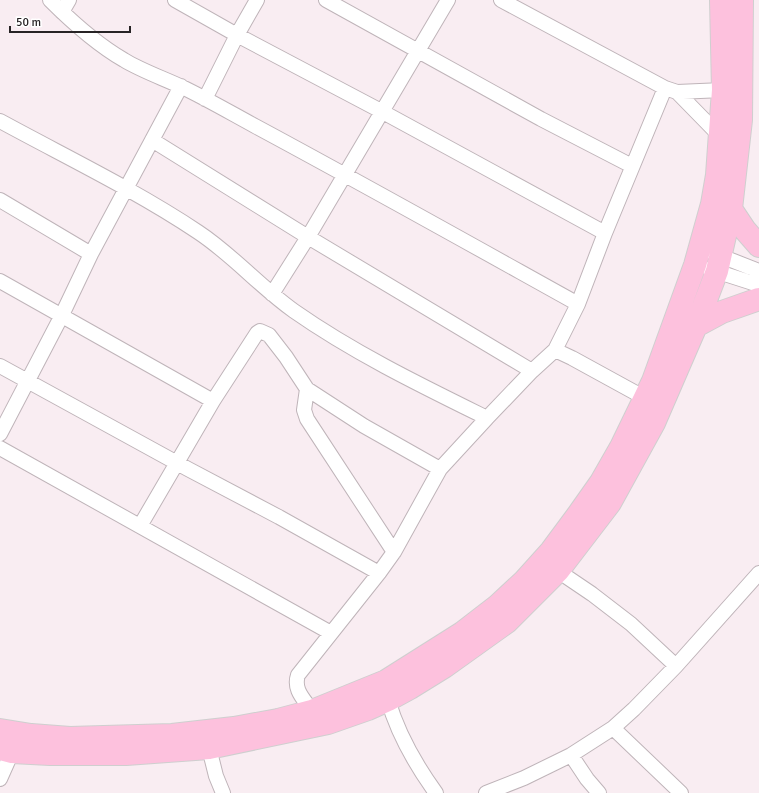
<svg xmlns="http://www.w3.org/2000/svg" width="759" height="793" font-family="Signika,sans-serif">
  <style>
    .lines { fill: none; stroke-linecap: round; stroke-linejoin: round }
    .street-casing { stroke: #bfb4b9; stroke-width: 16 }
    .primary-casing { stroke: #cfcfcf; stroke-width: 24 }
    .street { stroke: #fff; stroke-width: 14 }
    .primary { stroke: #fdc1dd; stroke-width: 22 }
  </style>
  <rect width="100%" height="100%" fill="#f9edf2"/>
  <g class="lines">
    <g class="street-casing">
      <path id="street" d="M50,0C71,21 98,45 124,60C142,71 163,78 182,87C207,99 231,113 255,126C363,184 470,244 578,304
        M175,0L237,35L381,111L605,233
        M326,0L541,119L632,166
        M501,0L665,88L677,92L723,90
        M62,12L69,0
        M677,92L719,135
        M205,99L237,35L257,0
        M0,121C66,157 135,190 198,232C233,255 260,287 294,311C354,353 422,386 487,418L532,371L555,350
        M152,140L308,237L532,371
        M0,200L91,254
        M713,253L759,271
        M709,269L759,285
        M0,281L213,401
        M272,294L308,237L448,0
        M0,366L188,469L279,517L379,573L298,675C293,690 304,699 312,711
        M307,389L304,410L307,419L394,552
        M645,398L572,358L555,350L578,304L605,233L665,88
        M0,434L61,317L91,254L181,86
        M0,448L331,633
        M140,526L213,401L257,333L260,331L269,335L286,357L307,389L364,426L440,469
        M558,571L592,594L631,624L676,666
        M379,573L394,552L440,469L487,418
        M388,700C398,734 415,764 436,793
        M613,728L681,793
        M209,748L216,776L223,793
        M571,755L587,779L599,793
        M0,779L12,752
        M486,793L524,778L571,755L613,728L634,709L676,666L759,573"/>
    </g>
    <g class="primary-casing">
      <path id="primary" d="M731,209L745,230L759,246
        M696,326L722,312L759,299
        M0,730L31,735L70,738L172,735L234,728L278,720L312,711L386,681L462,633L497,606L524,581L551,551L577,516L601,482L621,447L653,381L695,265L712,204L717,175L723,90L721,0
        M0,749L12,752L50,754H126L209,748L328,723L368,709L388,700L410,688L444,667L507,622L558,571L610,503L654,423L696,326L717,271L731,209L741,120L742,0"/>
    </g>
    <use href="#street" class="street"/>
    <use href="#primary" class="primary"/>
  </g>
  <path d="M10 26v6h120v-6" fill="none" stroke="#272325" stroke-width="2"/>
  <text x="16" y="26" font-size="12" fill="#272325" stroke="#ffffff" stroke-width="3" paint-order="stroke">50 m</text>
</svg>
